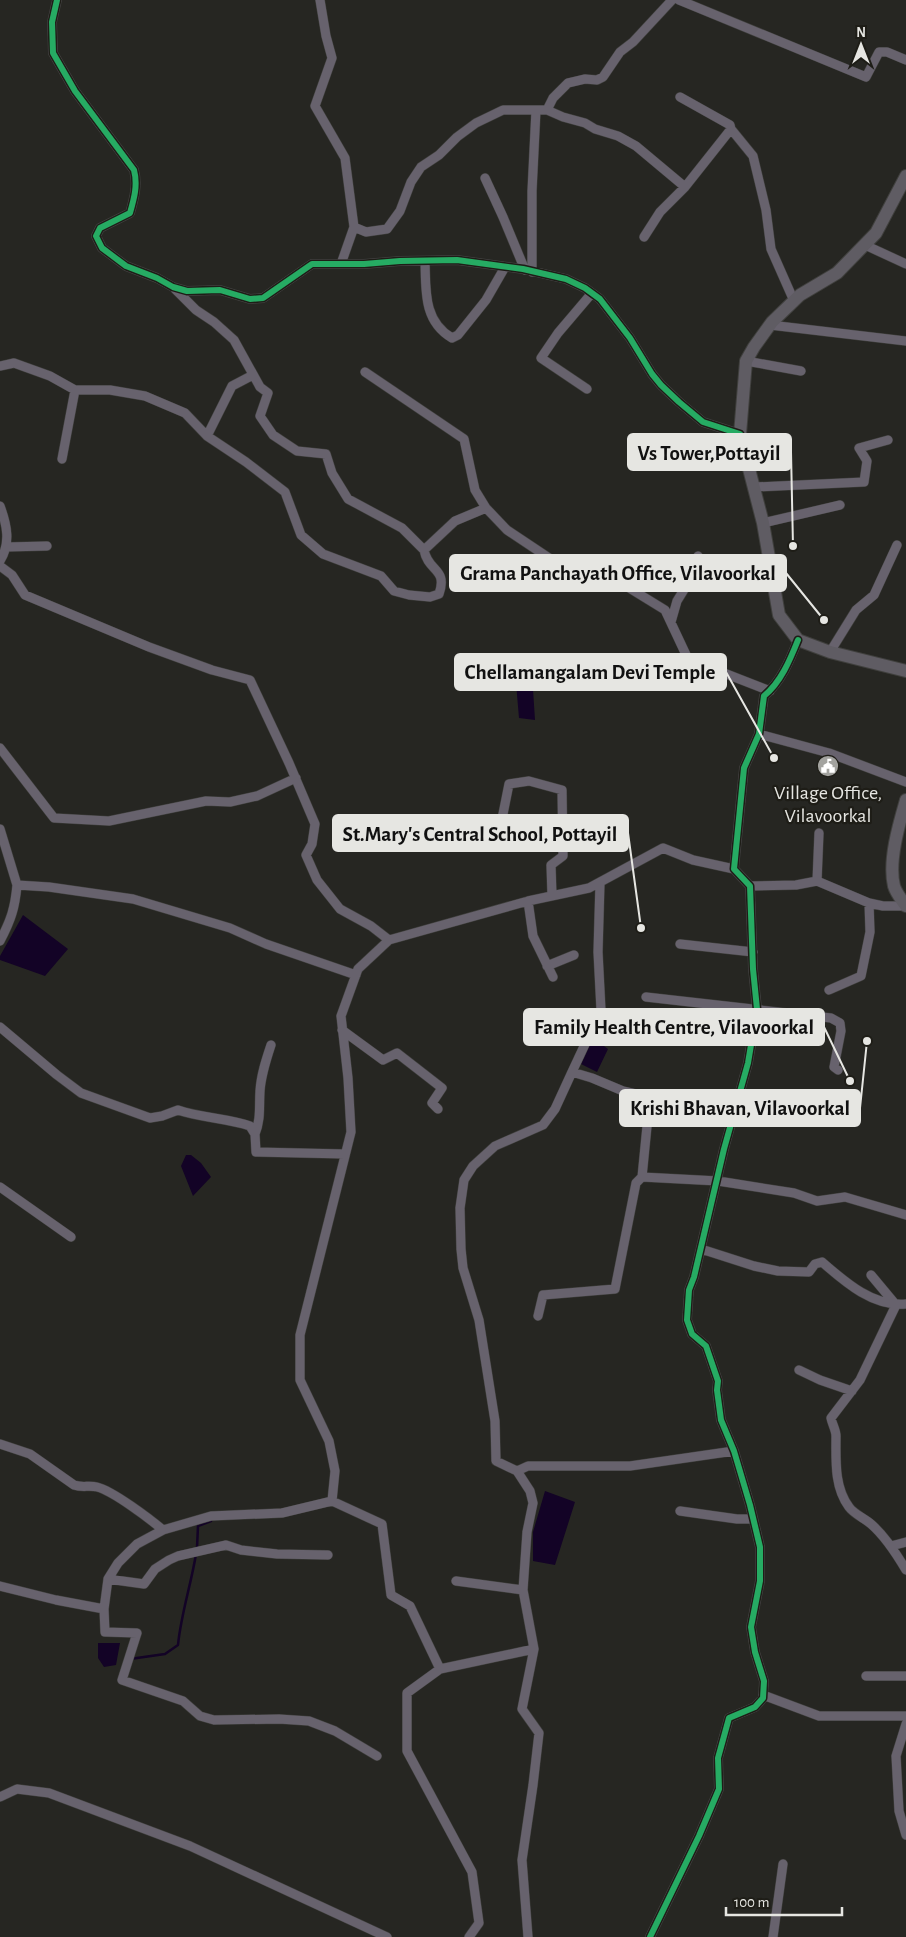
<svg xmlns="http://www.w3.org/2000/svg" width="906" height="1937" font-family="'Alegreya Sans',sans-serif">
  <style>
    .water { fill: #130326 }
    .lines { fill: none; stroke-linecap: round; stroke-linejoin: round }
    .stream { stroke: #130326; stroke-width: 2.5 }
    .street-casing { stroke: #40403e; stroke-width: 10 }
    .secondary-casing { stroke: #40403e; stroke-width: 14 }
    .street { stroke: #67626d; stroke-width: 9 }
    .secondary { stroke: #5f5c63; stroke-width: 12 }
    .cycleway-casing { stroke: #1e1d17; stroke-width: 9 }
    .cycleway { stroke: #26ab63; stroke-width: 6 }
    .labels { text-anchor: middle; stroke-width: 4.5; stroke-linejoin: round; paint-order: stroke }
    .poi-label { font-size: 20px; fill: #e6e6e2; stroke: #1e1d17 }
    .leader { fill: none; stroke: #e6e6e2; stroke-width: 2 }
    .callout-dot { fill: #e6e6e2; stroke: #1e1d17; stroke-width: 2 }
    .callout { fill: #e6e6e2; stroke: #e6e6e2; stroke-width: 2 }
    .callout-label { font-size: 21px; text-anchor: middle; font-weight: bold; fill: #111 }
  </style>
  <rect width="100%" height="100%" fill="#262622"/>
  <path class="water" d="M515,671L532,674L535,720L519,718Z
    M23,915L68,949L45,976L0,960V956Z
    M593,1038L608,1049L597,1072L579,1063Z
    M186,1155H191L201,1163L211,1177L193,1196L181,1166Z
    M545,1491L575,1502L555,1565L533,1561V1532Z
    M98,1643H120L116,1665L104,1667L98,1658Z"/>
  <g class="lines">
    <path class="stream" d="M197,1548L198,1526L211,1521
      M130,1659L165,1654L178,1645C181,1614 191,1585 196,1554"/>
    <g class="street-casing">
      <path id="street" d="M57,0L52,22L53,53L75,91L134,170C138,185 134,199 130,213L100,228L96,236L102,248L126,266L157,278L173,287L187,291L220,290L250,299L263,298L312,264H364L400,261L457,260L523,269L566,279L585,288L600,299L630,338L652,374L661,385L679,402L703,422L740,434
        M320,0L326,36L332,58L315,106L345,158L354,227
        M679,0L866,77L879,52H887L906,60
        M547,110L563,117L585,123L595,129L618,136L636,146L685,187L731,129L730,125L680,97
        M731,129L753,156L766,210L771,249L794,301
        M485,178L503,217L525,270
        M644,237L660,212L685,187
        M865,245L906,264
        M425,261C426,290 423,321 452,338L458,335L486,300L505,267
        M341,264L354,227L366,232L387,229L400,211L411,182L421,167L439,155L457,137L476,123L503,110H547L553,98L568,83L585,79L597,80L603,77L620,52L633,42L672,0
        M532,272V191L536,110
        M175,289L196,310L214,322L234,340L260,387L268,393L260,416L273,435L297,451L326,454L332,473L348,499L402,528L424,550L455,521L486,508L507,530L570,572L626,586L665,610L688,659L770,691
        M770,325L906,341
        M746,361L801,371
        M0,366L14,363L50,376L75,390H110L145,396L185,413L207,436L246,462L285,492L301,535L323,554L381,576L394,591L409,595L430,597L439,594C448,568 428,572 424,550
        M365,372L464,439L475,490L486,508
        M587,389L541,358L558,333L592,293
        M207,436L232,386L253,375
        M62,459L75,390
        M754,487L864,482L867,461L859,448L888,440
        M0,506C7,525 11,543 0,561
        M763,523L840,505
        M6,547L47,546
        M698,556L706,573L714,578L751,577
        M0,566L12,575L25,595L149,647L212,670L250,680L289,763L315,824L312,844L306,855L317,880L340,909L371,926L389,940L528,901L589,888L663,848L693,860L734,869
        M671,622L677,601L690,580L706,573
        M830,652L856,610L874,595L897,545
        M759,734L829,753L906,782
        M0,748L54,818L109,821L206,801L230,802L257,796L296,778
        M501,824L509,784L529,781L562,790L563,856L551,865L552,896
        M0,829L17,885L49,887L133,899L230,928L266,944L356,975
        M819,833L817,881L869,903L883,906H906
        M750,886L796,885L817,881
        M528,901L533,936L553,977
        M0,941C11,920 15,908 17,885
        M680,944L753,952
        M547,966L574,955
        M829,990L861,976L870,932L869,903
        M646,997L831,1018L840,1023L841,1031L834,1067L838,1070
        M0,1027L57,1075L81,1093L150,1118L162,1116L178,1110C201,1118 227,1118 250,1126L255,1134L256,1152L345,1154
        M342,1030L383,1060L397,1053L442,1088L432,1103L438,1109
        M572,1072L601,1010L598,952L600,883
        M255,1134C261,1119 259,1107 260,1091C261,1075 266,1060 271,1045
        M642,1177L718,1181L794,1193L817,1201L845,1197L906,1215
        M0,1187L71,1237
        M701,1249L754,1266L778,1271L809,1272L815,1264L822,1262C845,1282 873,1307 906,1304
        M871,1275L896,1305L860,1380L831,1418C832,1424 836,1430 836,1436C836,1460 834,1487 849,1507C854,1514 864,1518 871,1524C885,1536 896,1553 906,1570
        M538,1316L543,1295L615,1289L636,1183L642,1177L650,1096
        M799,1370L820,1380L852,1391
        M0,1444L30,1454L74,1485C82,1488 89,1485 97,1487C113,1491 150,1519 163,1530
        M517,1471L528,1466H630L734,1451
        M332,1501L382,1524L391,1595L410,1606L440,1669
        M680,1511L737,1519H753
        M891,1546L906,1542
        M108,1579L144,1584L155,1569L169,1560L178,1556L226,1545L241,1550L277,1554L328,1555
        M456,1581L523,1590L534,1649L522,1709L539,1733L533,1785L522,1860L528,1937
        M0,1586L56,1600L104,1609L108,1579L118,1563L137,1544L163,1530L211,1516L282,1513L332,1501L335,1471L329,1441L300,1380V1335L351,1132L348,1078L341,1016L358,969L389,940
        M523,1590L527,1532L533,1503L530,1491L517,1471L496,1461L495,1421L479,1320L463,1268L461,1249L460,1208L464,1180L473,1166L495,1146L543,1125L555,1109L572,1072L592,1078L623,1091L662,1100L732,1123
        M104,1609L105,1632L137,1633L122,1680L183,1701L200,1716L214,1720L279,1719L309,1721L335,1731L377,1756
        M866,1676H906
        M763,1695L819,1716H906
        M906,1724L896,1756L899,1811L906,1835
        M0,1797L17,1789L49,1793L190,1846L387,1937
        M469,1937L479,1923L472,1872L407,1751V1693L440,1669L534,1649
        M650,1937L699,1836L719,1789L718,1758L729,1718L755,1707L763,1698L764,1681L755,1652L751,1627L760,1581V1547L750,1505L734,1451L721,1420L717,1390L718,1381L706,1346L692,1334L687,1320L689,1290L694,1277L724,1149L748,1063L757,1009L753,969L750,886L734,869L744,768L759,734L764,696C781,682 790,660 798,640
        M773,1937L783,1864"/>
    </g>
    <g class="secondary-casing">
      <path id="secondary" d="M906,176L876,233L837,273L800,295L772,322L754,347L746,361L740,434L763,523L779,615L798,640L830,652L906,671
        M906,800C899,824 888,861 894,886C896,893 902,900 906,906"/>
    </g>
    <use href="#street" class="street"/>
    <use href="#secondary" class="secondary"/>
    <g class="cycleway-casing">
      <path id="cycleway" d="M57,0L52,22L53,53L75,91L134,170C138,185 134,199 130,213L100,228L96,236L102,248L126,266L157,278L173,287L187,291L220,290L250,299L263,298L312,264H364L400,261L457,260L523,269L566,279L585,288L600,299L630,338L652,374L661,385L679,402L703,422L740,434
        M650,1937L699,1836L719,1789L718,1758L729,1718L755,1707L763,1698L764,1681L755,1652L751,1627L760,1581V1547L750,1505L734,1451L721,1420L717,1390L718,1381L706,1346L692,1334L687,1320L689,1290L694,1277L724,1149L748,1063L757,1009L753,969L750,886L734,869L744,768L759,734L764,696C781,682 790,660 798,640"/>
    </g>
    <use href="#cycleway" class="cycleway"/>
  </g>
  <defs>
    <g id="civic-disc" transform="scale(1.125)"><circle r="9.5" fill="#a3a39f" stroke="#1e1d17"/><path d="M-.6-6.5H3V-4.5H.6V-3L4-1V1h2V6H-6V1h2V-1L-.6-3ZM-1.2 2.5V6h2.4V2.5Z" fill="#fff"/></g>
  </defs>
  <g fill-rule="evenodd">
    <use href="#civic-disc" x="828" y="766"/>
  </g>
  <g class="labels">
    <g class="poi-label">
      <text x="828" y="799">Village Office,<tspan x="828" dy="23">Vilavoorkal</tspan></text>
    </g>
  </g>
  <path class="leader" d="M793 546L791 452M824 620L786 573M774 758L726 672M641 928L628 833M850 1081L824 1027M867 1041L860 1108"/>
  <g class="callout-dot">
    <circle cx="793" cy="546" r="5"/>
    <circle cx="824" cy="620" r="5"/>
    <circle cx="774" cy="758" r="5"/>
    <circle cx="641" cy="928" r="5"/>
    <circle cx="850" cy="1081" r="5"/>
    <circle cx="867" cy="1041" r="5"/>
  </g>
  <g class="callout">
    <rect x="628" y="434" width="163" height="36" rx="5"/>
    <rect x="450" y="555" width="336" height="36" rx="5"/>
    <rect x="455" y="654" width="271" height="36" rx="5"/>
    <rect x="333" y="815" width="295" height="36" rx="5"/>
    <rect x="524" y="1009" width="300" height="36" rx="5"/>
    <rect x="620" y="1090" width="240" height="36" rx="5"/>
  </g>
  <g class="callout-label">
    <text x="709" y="460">Vs Tower,Pottayil</text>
    <text x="618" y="580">Grama Panchayath Office, Vilavoorkal</text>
    <text x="590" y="679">Chellamangalam Devi Temple</text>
    <text x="480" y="841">St.Mary's Central School, Pottayil</text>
    <text x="674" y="1034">Family Health Centre, Vilavoorkal</text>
    <text x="740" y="1115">Krishi Bhavan, Vilavoorkal</text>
  </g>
  <g transform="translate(861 45)" stroke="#1e1d17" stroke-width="4" paint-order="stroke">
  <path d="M0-4L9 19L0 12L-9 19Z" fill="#e6e6e2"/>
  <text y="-8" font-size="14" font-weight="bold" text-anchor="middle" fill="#e6e6e2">N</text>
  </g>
  <path d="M726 1907v8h116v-8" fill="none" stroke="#e6e6e2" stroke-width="2.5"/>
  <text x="734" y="1907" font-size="15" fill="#e6e6e2" stroke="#1e1d17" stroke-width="4" paint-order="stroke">100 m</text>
</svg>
